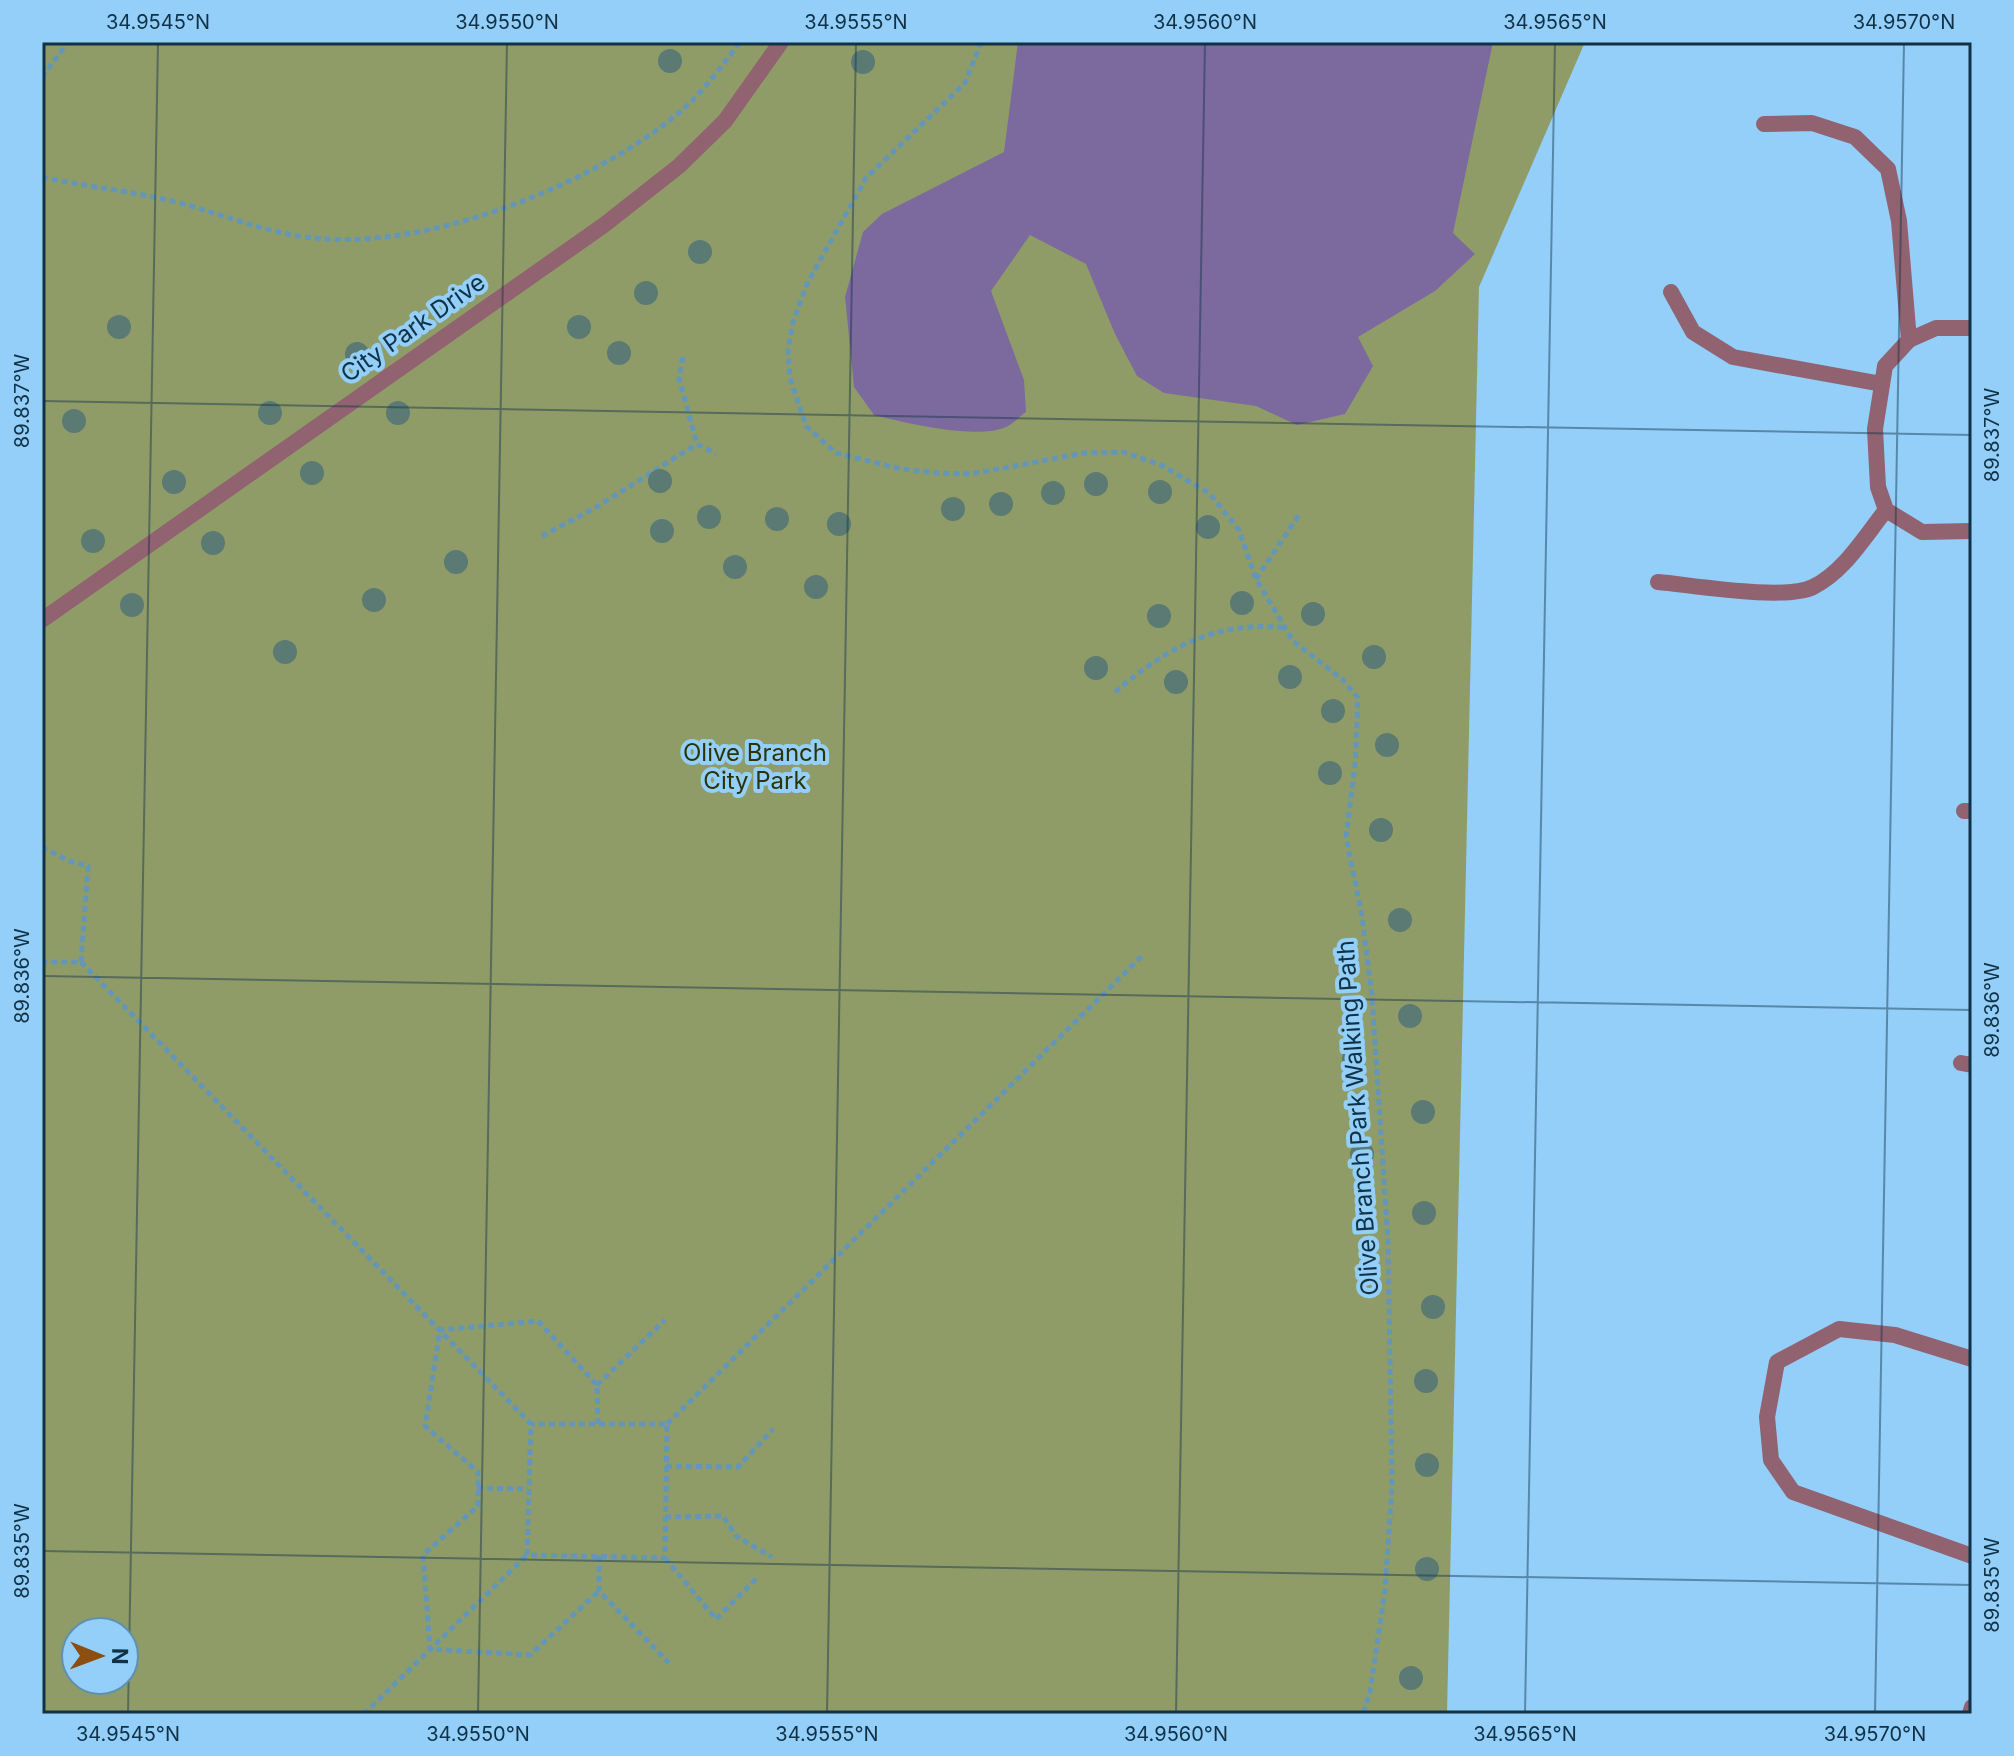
<svg xmlns="http://www.w3.org/2000/svg" width="2014" height="1756" font-family="Inter,sans-serif">
  <style>
    .green { fill: #909c68; fill-rule: evenodd }
    .water { fill: #7c6a9e }
    .lines { fill: none; stroke-linecap: round; stroke-linejoin: round }
    .path { stroke: #6496b8; stroke-width: 5; stroke-dasharray: 6 4; stroke-linecap: butt }
    .lane { stroke: #916270; stroke-width: 16 }
    .street { stroke: #916270; stroke-width: 16 }
    .tree { fill: #5a7a73 }
    .ticks { fill: none; stroke: #103146; stroke-width: 2; stroke-opacity: 0.45 }
    .labels { text-anchor: middle; stroke-width: 8; stroke-linejoin: round; paint-order: stroke }
    .street-label { font-size: 24px; fill: #103146; stroke: #93cff9 }
    .park-label { font-size: 24px; fill: #2c3406; stroke: #93cff9 }
    .neatline { fill: none; stroke: #103146; stroke-width: 3 }
    .ticks-label { font-size: 20px; text-anchor: middle; fill: #103146 }
  </style>
  <rect width="100%" height="100%" fill="#93cff9"/>
  <path class="green" d="M42,42H1585L1479,287L1447,1714H42ZM76,1632H124V1680H76Z"/>
  <path class="water" d="M1018,42H1493L1453,233L1475,254L1435,291L1358,337L1373,366L1345,414L1297,425L1256,406L1164,393L1137,376L1115,334L1086,264L1030,235L991,291L1024,380L1026,412C1020,416 1013,424 1006,427C977,440 905,423 874,415L854,387L845,297L863,232L882,214L1004,152Z"/>
  <g class="lines">
    <path class="path" d="M981,42L965,83L866,178L807,284L793,322L788,351L790,378L806,426L836,453L902,469L937,473L971,474L1084,453L1123,452L1161,465L1209,493L1239,530L1256,579L1293,641L1342,679L1358,698L1355,765L1346,837L1362,916L1372,996L1388,1241L1392,1486L1385,1590L1370,1692L1363,1714
      M42,77L68,42
      M42,177C91,188 143,192 191,206C232,218 272,234 314,238C426,251 596,184 681,111C703,92 722,66 740,42
      M683,357L679,378L697,444L716,454
      M542,536L595,508L697,444
      M1256,579L1299,515
      M1115,692C1168,647 1216,620 1287,628
      M42,847L69,861L88,866L81,962H42
      M81,962L531,1424L527,1555L665,1558L667,1424H531
      M597,1385L665,1320
      M598,1424L597,1385L538,1321L440,1330L425,1426L478,1472V1506L423,1555L430,1649L530,1655L599,1591
      M667,1424L1143,955
      M666,1466L738,1467L773,1429
      M477,1488L528,1489
      M665,1517L723,1516L736,1536L772,1557
      M599,1556V1591L669,1663
      M665,1558L716,1619L756,1579
      M364,1714L527,1555"/>
    <path class="lane" d="M1764,124L1812,123L1855,137L1888,169L1899,221L1909,340
      M1671,292L1693,332L1733,357L1882,384
      M1658,582C1692,585 1785,601 1813,587C1844,572 1865,536 1886,510
      M1964,811H1972
      M1961,1063L1972,1065"/>
    <path class="street" d="M1972,328H1936L1909,340L1885,366L1875,429L1878,487L1886,510L1922,532L1972,531
      M42,620L604,225L679,166L725,121L781,42
      M1972,1359L1895,1335L1839,1329L1777,1362L1767,1417L1771,1460L1793,1492L1972,1556
      M1970,1714L1972,1707"/>
  </g>
  <g class="tree">
    <circle cx="670" cy="61" r="12"/>
    <circle cx="863" cy="62" r="12"/>
    <circle cx="700" cy="252" r="12"/>
    <circle cx="646" cy="293" r="12"/>
    <circle cx="119" cy="327" r="12"/>
    <circle cx="579" cy="327" r="12"/>
    <circle cx="619" cy="353" r="12"/>
    <circle cx="357" cy="354" r="12"/>
    <circle cx="270" cy="413" r="12"/>
    <circle cx="398" cy="413" r="12"/>
    <circle cx="74" cy="421" r="12"/>
    <circle cx="312" cy="473" r="12"/>
    <circle cx="660" cy="481" r="12"/>
    <circle cx="174" cy="482" r="12"/>
    <circle cx="1096" cy="484" r="12"/>
    <circle cx="1160" cy="492" r="12"/>
    <circle cx="1053" cy="493" r="12"/>
    <circle cx="1001" cy="504" r="12"/>
    <circle cx="953" cy="509" r="12"/>
    <circle cx="709" cy="517" r="12"/>
    <circle cx="777" cy="519" r="12"/>
    <circle cx="839" cy="524" r="12"/>
    <circle cx="1208" cy="527" r="12"/>
    <circle cx="662" cy="531" r="12"/>
    <circle cx="93" cy="541" r="12"/>
    <circle cx="213" cy="543" r="12"/>
    <circle cx="456" cy="562" r="12"/>
    <circle cx="735" cy="567" r="12"/>
    <circle cx="816" cy="587" r="12"/>
    <circle cx="374" cy="600" r="12"/>
    <circle cx="1242" cy="603" r="12"/>
    <circle cx="132" cy="605" r="12"/>
    <circle cx="1313" cy="614" r="12"/>
    <circle cx="1159" cy="616" r="12"/>
    <circle cx="285" cy="652" r="12"/>
    <circle cx="1374" cy="657" r="12"/>
    <circle cx="1096" cy="668" r="12"/>
    <circle cx="1290" cy="677" r="12"/>
    <circle cx="1176" cy="682" r="12"/>
    <circle cx="1333" cy="711" r="12"/>
    <circle cx="1387" cy="745" r="12"/>
    <circle cx="1330" cy="773" r="12"/>
    <circle cx="1381" cy="830" r="12"/>
    <circle cx="1400" cy="920" r="12"/>
    <circle cx="1410" cy="1016" r="12"/>
    <circle cx="1354" cy="1059" r="12"/>
    <circle cx="1423" cy="1112" r="12"/>
    <circle cx="1362" cy="1154" r="12"/>
    <circle cx="1424" cy="1213" r="12"/>
    <circle cx="1433" cy="1307" r="12"/>
    <circle cx="1426" cy="1381" r="12"/>
    <circle cx="1427" cy="1465" r="12"/>
    <circle cx="1427" cy="1569" r="12"/>
    <circle cx="1411" cy="1678" r="12"/>
  </g>
  <path class="ticks" d="M42,401L1972,435M42,976L1972,1010M42,1551L1972,1585M128,1714L158,42M478,1714L507,42M827,1714L856,42M1176,1714L1205,42M1525,1714L1555,42M1875,1714L1904,42"/>
  <g class="labels">
    <g class="street-label">
      <text transform="translate(413 328) rotate(-35)" y="8">City Park Drive</text>
      <text transform="translate(1358 1118) rotate(-94)" y="8">Olive Branch Park Walking Path</text>
    </g>
    <g class="park-label">
      <text x="755" y="761">Olive Branch<tspan x="755" dy="28">City Park</tspan></text>
    </g>
  </g>
  <rect width="2014" height="1756" fill="none" stroke="#93cff9" stroke-width="88"/>
  <g transform="translate(100 1656) rotate(91)"><circle r="38" fill="#93cff9" stroke="#5f90b1" stroke-width="2"/>
  <path d="M0-6L14 30L0 20L-14 30Z" fill="#8c4f10"/>
  <text y="-12" font-size="22" font-weight="bold" text-anchor="middle" fill="#103146">N</text>
  </g>
  <rect x="44" y="44" width="1926" height="1668" class="neatline"/>
  <g class="ticks-label">
    <text x="158" y="29">34.9545°N</text>
    <text x="507" y="29">34.9550°N</text>
    <text x="856" y="29">34.9555°N</text>
    <text x="1205" y="29">34.9560°N</text>
    <text x="1555" y="29">34.9565°N</text>
    <text x="1904" y="29">34.9570°N</text>
    <text transform="translate(22 401) rotate(-90)" y="7">89.837°W</text>
    <text transform="translate(1992 435) rotate(-90)" y="7">89.837°W</text>
    <text transform="translate(22 976) rotate(-90)" y="7">89.836°W</text>
    <text transform="translate(1992 1010) rotate(-90)" y="7">89.836°W</text>
    <text transform="translate(22 1551) rotate(-90)" y="7">89.835°W</text>
    <text transform="translate(1992 1585) rotate(-90)" y="7">89.835°W</text>
    <text x="128" y="1741">34.9545°N</text>
    <text x="478" y="1741">34.9550°N</text>
    <text x="827" y="1741">34.9555°N</text>
    <text x="1176" y="1741">34.9560°N</text>
    <text x="1525" y="1741">34.9565°N</text>
    <text x="1875" y="1741">34.9570°N</text>
  </g>
</svg>
